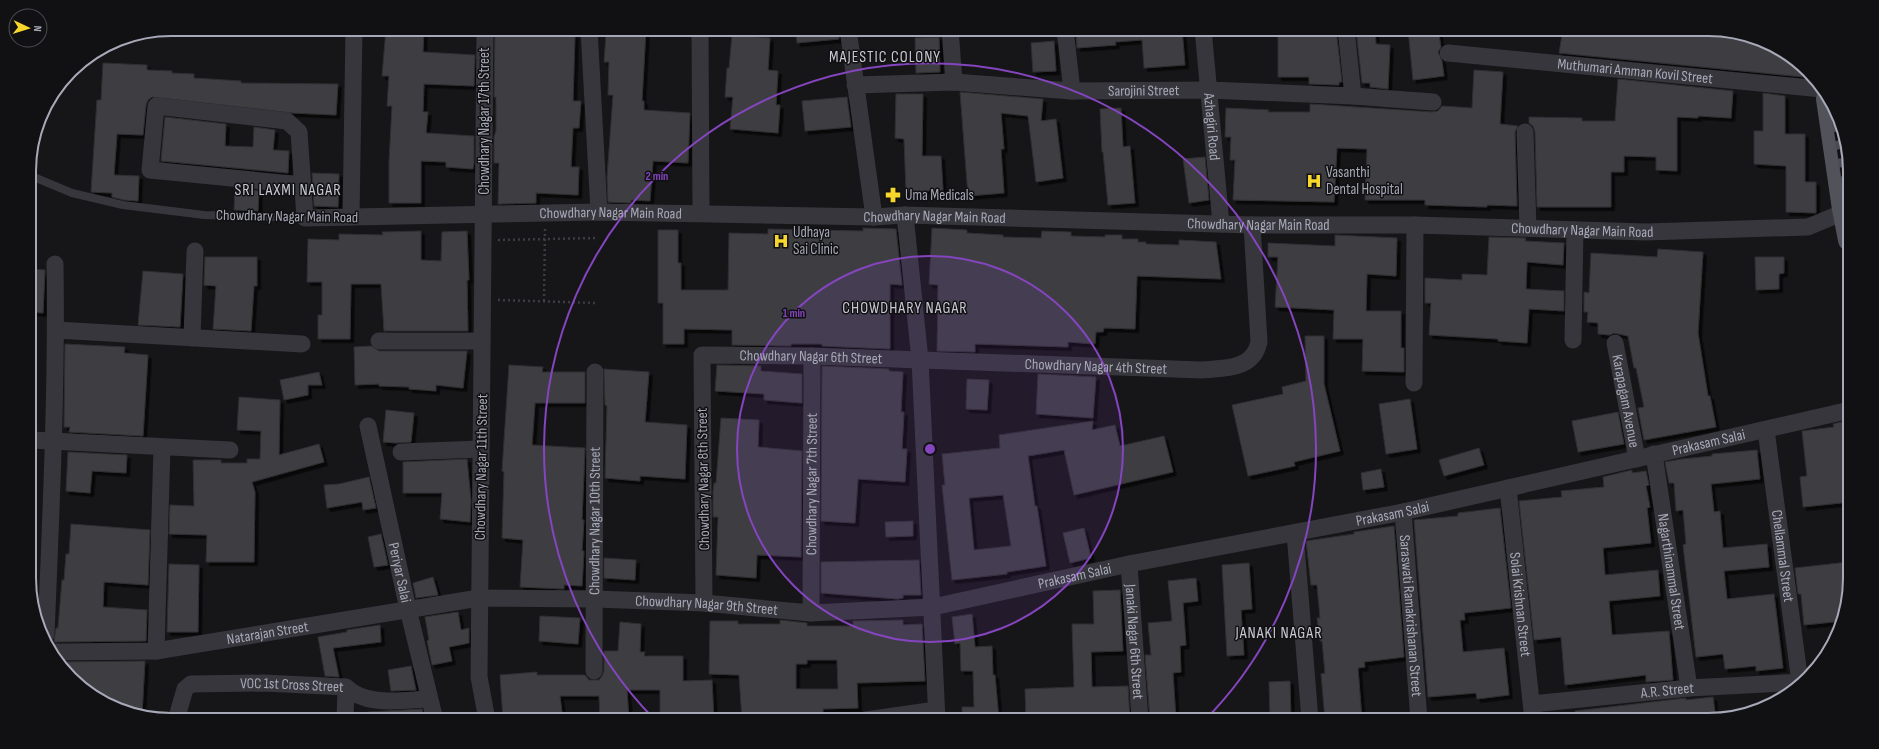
<svg xmlns="http://www.w3.org/2000/svg" width="1879" height="749" font-family="'Sofia Sans Condensed',sans-serif">
  <style>
    .building { fill: #3d3d42; stroke: #302f33; fill-rule: evenodd; filter: url(#shadow) }
    .lines { fill: none; stroke-linecap: round; stroke-linejoin: round }
    .path { stroke: #3c3d43; stroke-width: 2.5; stroke-dasharray: 2 3; stroke-linecap: butt }
    .lane { stroke: #36363c; stroke-width: 8 }
    .street { stroke: #36363c; stroke-width: 17 }
    .primary { stroke: #52525b; stroke-width: 22 }
    .rail-casing { stroke: #4b4c53; stroke-width: 4.5 }
    .rail { stroke: #111012; stroke-width: 3; stroke-dasharray: 9; stroke-linecap: butt }
    .ring { fill: none; stroke: #8445be; stroke-width: 2 }
    .labels { text-anchor: middle; stroke-width: 3; stroke-linejoin: round; paint-order: stroke }
    .street-label { font-size: 15px; fill: #a7a9b8; stroke: #111012 }
    .poi-label { font-size: 15px; fill: #a7a9b8; stroke: #111012; text-anchor: start }
    .neighbourhood-label { font-size: 16px; letter-spacing: 1px; fill: #c8c9d4; stroke: #111012 }
    .rim { fill: none; stroke: #a7a9b8; stroke-width: 2 }
    .centre { fill: #8445be; stroke: #111012; stroke-width: 2 }
    .ring-label { font-size: 12px; text-anchor: middle; font-weight: bold; fill: #8445be; stroke: #111012; stroke-width: 3; stroke-linejoin: round; paint-order: stroke }
  </style>
  <defs>
    <filter id="shadow"><feDropShadow dx="3.5" dy="3.5" stdDeviation="0" flood-color="#0009"/></filter>
  </defs>
  <rect width="100%" height="100%" fill="#161517"/>
  <path class="building" d="M386,29H424L423,52L475,55L474,86L424,84L423,112H428L426,133L474,136V163L473,169L446,167V162L421,161V203H389V162L392,106H387L389,76H382Z
    M495,29L575,35L573,101H581L579,128H573L571,167H579L578,195L536,193V203L498,204L499,163H494V137L496,131V97H494Z
    M612,29H646L642,101H644V110L690,113L688,163L653,161L650,201L631,200V203L608,202L607,178L613,95H608L609,62H604L606,35L612,36Z
    M796,29H838L839,39L797,43Z
    M1076,29H1182L1185,65L1144,68L1142,40L1115,42L1116,45L1077,48Z
    M1309,29H1336L1342,82H1339V85L1309,84V77H1278V31H1309Z
    M1356,29H1375L1376,44L1390,45L1388,89L1370,87V83H1362Z
    M1408,29H1438L1441,47L1438,52L1442,61L1444,76L1413,80Z
    M1563,29L1683,31V29H1692L1724,32V38L1753,39L1752,42L1765,43L1784,53L1783,59L1796,60L1814,78L1559,53Z
    M732,35L770,38L768,70L778,71L776,105H780L778,133L730,129L733,97H725L727,68H729Z
    M939,37L940,72L916,73L915,38Z
    M1054,41L1056,71L1033,72L1031,43Z
    M103,63L147,65V70L172,71V73L194,74V78L241,81V83L338,84L336,115L292,113L152,97L148,100L146,105L143,135L117,134L114,175L139,176L138,201L124,200L112,197V193L91,192L97,100H101Z
    M1474,70L1503,72L1500,124L1518,126L1515,132L1517,206L1487,205V207L1425,205V200H1365L1367,149L1337,148L1334,202L1233,200L1235,160H1230L1231,137H1225L1226,108L1269,110L1268,112H1310V104L1432,112L1438,111L1442,106L1472,108Z
    M1618,79L1733,91L1731,118L1698,116V118L1677,117V171L1656,170V157L1624,156V172H1611V207H1537L1535,132L1533,126L1529,123V117L1582,118V121H1615Z
    M960,92L1043,99L1041,121L1056,119L1063,178L1036,182L1028,116L1001,113L1004,149H1001L1004,193L968,196Z
    M1763,93L1785,96V134H1805V182H1816V213L1786,212V166L1754,164V131H1763Z
    M896,94H923L922,156H941L943,190L906,192L904,139L895,138Z
    M847,97L851,127L805,131L802,101Z
    M1121,108L1123,147L1130,146L1135,203L1108,205L1103,152H1102L1100,109Z
    M165,117L226,124L225,146L253,147L254,127L275,130L273,150L289,151L288,173L161,161Z
    M1205,157L1209,200L1189,203L1183,159Z
    M312,173L339,174L338,207L314,206Z
    M235,188L259,191L258,211L234,210Z
    M863,228L896,229L902,285L890,284V349L822,346V344H791V346L732,345V330L684,329V344H663V303H658V230H678V263H681V290H728L729,233L768,234V229L863,231Z
    M932,228L967,230V233L1003,235V237L1041,238L1042,231L1071,232V236L1105,237V235H1122V239H1138V242H1146V244L1179,245V240L1216,242L1221,279L1137,276L1135,329L1104,328L1103,332H1096L1095,344L1068,342V347L975,344V352L937,351L938,285L929,284Z
    M421,231V260L441,261L442,232L467,231L469,280H467L468,331H384L381,284H351L350,339H318V315H322V282H307L308,239L339,240V234L383,235L382,232Z
    M1335,235L1397,238L1396,276L1367,274L1366,311H1401V348H1404V372L1362,371L1363,339H1333L1334,310L1275,307L1278,257H1268V243L1335,246Z
    M1489,237L1526,238L1525,241L1564,243L1563,265L1527,262L1526,289L1564,291V311L1529,309L1527,343L1498,341V339L1429,335L1431,303H1425V278L1462,280V274L1487,275Z
    M1658,249L1703,252L1698,333L1708,396H1710L1716,427L1644,440L1638,408L1644,407L1636,368H1634L1628,336L1614,333L1610,335L1598,334V323L1587,322L1588,312H1584V292L1589,293L1591,253L1657,257Z
    M205,257H257V286H254L251,331L213,329L216,286L204,285Z
    M1755,257H1784V273L1779,274V289L1756,290Z
    M30,269L45,270L43,313L30,312Z
    M143,271L183,274L180,327L138,325Z
    M1305,336H1324V384L1340,451L1294,462L1295,466L1248,476L1232,405L1283,394L1282,387L1306,381Z
    M65,344L125,347L124,353L148,355L143,436L69,432L70,427H64Z
    M371,346L379,351H467L463,388L436,385V391L409,389V387L379,386V384L355,385L354,347Z
    M509,365L543,367L542,372H585V403H535L532,445L585,448L582,520H584L582,551H584L582,586L564,585V589L520,587L523,540L502,538L504,472L502,471Z
    M717,365L761,366V371L802,374V403L764,400V394L715,391Z
    M822,366L889,369V371L903,372L901,412H904L902,449H907L905,482L858,479L855,523L821,521Z
    M604,369L649,372L645,422L687,425L685,479L640,476V481L605,478L607,406L605,405Z
    M319,372L322,385H308V395L284,400L280,380Z
    M1038,374L1096,377L1093,418L1036,414Z
    M967,379L989,380L987,410L966,409Z
    M239,397L280,400L279,455L319,444L324,462L252,482L255,492L254,562H206L207,535L169,534L170,505L194,506L193,460H221V463H247V459H260L261,431L237,430Z
    M1410,399L1417,449L1386,454L1379,404Z
    M386,410L414,413L411,442L396,443L383,442Z
    M1618,412L1624,444L1578,452L1572,421Z
    M721,418L759,420L758,447L802,451L801,557L757,555L756,578L716,575L718,517H713V492L714,483H716Z
    M1850,420V502L1803,507L1800,477L1807,476L1802,431L1834,427L1833,424Z
    M1093,421L1092,430L1115,425L1120,446L1164,436L1173,472L1074,495L1064,450L1028,456L1035,506H1037L1046,566L1007,572V574L952,580L942,485H945L942,454L1000,448L999,435ZM1003,495L1011,546L974,550L969,498Z
    M1479,448L1484,465L1444,476L1439,460Z
    M1757,450L1760,479L1711,484L1714,512L1720,511L1723,548L1767,544L1769,567L1724,571L1727,599L1774,594L1783,668L1756,671V666L1725,669L1723,654L1696,657L1683,545L1686,544L1683,510L1676,511L1674,483H1669L1665,462L1682,459L1712,456V454Z
    M68,452L127,455L126,473L92,471L90,493L66,491Z
    M467,459L471,501L470,522L440,519L442,493H403V462Z
    M1381,469L1384,487L1363,490L1361,473Z
    M1632,470V473L1646,471L1649,485L1646,486L1650,507L1647,508L1651,543L1603,548L1605,575L1658,570L1660,596L1609,601L1612,635L1669,631L1673,680L1646,682V675L1565,685L1561,637L1534,640L1519,501L1562,497L1561,491L1604,487L1603,477Z
    M369,477L376,508L363,510L362,502L327,508L324,485L339,484Z
    M1500,508L1511,608L1464,613L1465,620H1460L1463,652L1504,648L1509,695L1477,699L1476,693L1428,697L1414,520L1458,516V513Z
    M913,521V536L886,537L885,522Z
    M71,524L150,530L148,585L104,582L103,607L147,610L146,641L54,642L56,628H58L62,580H64L66,554H69Z
    M1394,526L1404,657L1364,662L1365,667L1358,668L1362,720H1325L1321,674L1325,673L1322,641H1320L1317,618H1320L1317,585H1311L1306,541L1354,534V532Z
    M1084,528L1091,558L1070,563L1063,533Z
    M381,534L388,565L374,567L368,537Z
    M604,558L636,560L635,580L604,578Z
    M919,560L921,595H903V598L898,599L821,593V562Z
    M1848,562L1849,582L1843,621L1804,625L1801,594H1798L1795,568Z
    M1249,563L1252,609L1241,610L1244,655L1227,656L1222,565Z
    M169,564L199,565L198,632H167Z
    M433,577L438,595L416,598L413,583Z
    M1196,578L1198,601L1183,603L1186,645L1180,646L1181,672L1173,673L1176,720H1150L1145,655H1151L1148,623L1172,621L1168,581Z
    M1120,590L1123,651L1091,652L1092,687L1128,686L1130,720H1026L1025,689L1074,687L1072,624H1094L1093,591Z
    M458,612L461,630L469,628V643L449,647L452,661L432,665L427,641L429,640L425,617Z
    M972,614L975,647L992,646L993,675H995L999,720H962V707H974L973,671H961L960,643L955,644L952,617Z
    M540,616L580,618L578,644L539,641Z
    M780,620L807,623V626H853V621L903,620V625L922,624L925,681L857,683L858,708L823,709V720H742L739,675L709,674L710,621H738V624H780ZM807,660H837L838,689H796V664H807Z
    M620,622L641,624L640,652H645L644,656H683V681L712,680L714,720H660V690H627L629,720H600L599,696H560L563,720H503L500,675L537,672V675H585L589,680H599L602,676L604,671V651H618Z
    M380,625L381,642L333,648L339,677L325,676L318,637L347,632V630Z
    M145,661L142,715L125,712L64,671L60,662Z
    M411,666L416,690L391,691L388,670Z
    M1290,681L1291,720H1270L1269,682Z
    M1713,697L1716,720H1576L1575,711L1686,698V700Z
    M422,709L425,720H368V712Z"/>
  <g class="lines">
    <path class="path" d="M498,240L598,238
      M498,300L597,303
      M544,301L545,228"/>
    <path class="lane" d="M29,175L72,193L123,205L204,215L305,218"/>
    <g class="street">
      <path d="M485,29L479,677L487,720"/>
      <path d="M589,29L599,212"/>
      <path d="M700,29L701,213"/>
      <path d="M848,29L874,217"/>
      <path d="M950,29L954,82"/>
      <path d="M1065,29L1072,91"/>
      <path id="s1" d="M1203,29L1221,224"/>
      <path d="M1346,29L1353,96"/>
      <path id="s2" d="M1448,53L1822,89"/>
      <path id="s3" d="M855,85L954,82L1072,91L1209,90L1353,96L1433,102"/>
      <path d="M1525,132L1528,228"/>
      <path id="s4" d="M303,185L150,170L156,106L287,121L299,132L305,218L599,212L874,217L905,215L1252,225H1415L1646,232L1808,227L1849,210"/>
      <path d="M905,215L920,360L937,720"/>
      <path d="M351,217L354,29"/>
      <path d="M56,330L302,344"/>
      <path d="M192,338L195,251"/>
      <path d="M1573,340L1575,230"/>
      <path d="M379,341H482"/>
      <path id="s5" d="M1615,343L1637,459"/>
      <path d="M1414,383L1415,225"/>
      <path id="s6" d="M368,426L408,609L435,720"/>
      <path id="s7" d="M1766,430L1800,682"/>
      <path d="M31,440L230,450"/>
      <path d="M401,452L480,449"/>
      <path id="s8" d="M1654,454L1689,688"/>
      <path id="s9" d="M1508,488L1533,720"/>
      <path id="s10" d="M1403,512L1419,720"/>
      <path d="M1295,533L1310,720"/>
      <path id="s11" d="M1129,564L1140,720"/>
      <path id="s12" d="M704,603L702,355L812,356L1201,370C1225,368 1253,370 1259,342L1252,225"/>
      <path id="s13" d="M811,613L812,356"/>
      <path d="M46,635C51,511 57,388 55,264"/>
      <path d="M156,651L162,447"/>
      <path id="s14" d="M55,652L156,651L479,598L595,599L704,603L811,613L933,607L1129,564L1403,512L1850,410"/>
      <path id="s15" d="M594,671L595,372"/>
      <path id="s16" d="M1532,704L1689,688L1803,682"/>
      <path id="s17" d="M176,720L185,689L191,684L264,683L346,687C366,707 402,700 429,699"/>
      <path d="M345,720L346,687"/>
      <path d="M866,720L936,710"/>
    </g>
    <path class="primary" d="M1827,99L1843,209L1849,240"/>
    <g class="rail-casing">
      <path id="rail" d="M1833,114L1849,218
        M1845,144L1849,168"/>
    </g>
    <use href="#rail" class="rail"/>
  </g>
  <circle cx="930" cy="449" r="193" fill="#8445be" fill-opacity=".12"/>
  <g class="ring">
    <circle cx="930" cy="449" r="193"/>
    <path d="M655 720A386 386 0 1 1 1205 720"/>
  </g>
  <defs>
    <g id="hospital-bare" transform="scale(1.2)"><path d="M-5-5h3v3.5h4V-5h3V5h-3V1.5h-4V5h-3Z" fill="#f8d72d" stroke="#111012" stroke-width="2.5" paint-order="stroke"/></g>
    <g id="pharmacy-bare" transform="scale(1.2)"><path d="M-2-6h4v4h4v4h-4v4h-4v-4h-4v-4h4Z" fill="#f8d72d" stroke="#111012" stroke-width="2.5" paint-order="stroke"/></g>
  </defs>
  <g fill-rule="evenodd">
    <use href="#hospital-bare" x="1314" y="181"/>
    <use href="#pharmacy-bare" x="893" y="195"/>
    <use href="#hospital-bare" x="781" y="241"/>
  </g>
  <g class="labels">
    <g class="street-label">
      <text dy="5" stroke="none"><textPath href="#s2" startOffset="188">Muthumari Amman Kovil Street</textPath></text>
      <text dy="5" stroke="none"><textPath href="#s3" startOffset="289">Sarojini Street</textPath></text>
      <text transform="translate(484 121) rotate(-90)" y="5">Chowdhary Nagar 17th Street</text>
      <text dy="5" stroke="none"><textPath href="#s1" startOffset="98">Azhagiri Road</textPath></text>
      <text dy="5" stroke="none"><textPath href="#s4" startOffset="758">Chowdhary Nagar Main Road</textPath></text>
      <text transform="translate(287 216) rotate(1)" y="5">Chowdhary Nagar Main Road</text>
      <text dy="5" stroke="none"><textPath href="#s4" startOffset="1082">Chowdhary Nagar Main Road</textPath></text>
      <text dy="5" stroke="none"><textPath href="#s4" startOffset="1406">Chowdhary Nagar Main Road</textPath></text>
      <text dy="5" stroke="none"><textPath href="#s4" startOffset="1730">Chowdhary Nagar Main Road</textPath></text>
      <text dy="5" stroke="none"><textPath href="#s12" startOffset="357">Chowdhary Nagar 6th Street</textPath></text>
      <text dy="5" stroke="none"><textPath href="#s12" startOffset="642">Chowdhary Nagar 4th Street</textPath></text>
      <text dy="5" stroke="none"><textPath href="#s5" startOffset="59">Karapagam Avenue</textPath></text>
      <text dy="5" stroke="none"><textPath href="#s14" startOffset="1676">Prakasam Salai</textPath></text>
      <text transform="translate(481 467) rotate(-89)" y="5">Chowdhary Nagar 11th Street</text>
      <text transform="translate(703 479) rotate(-91)" y="5">Chowdhary Nagar 8th Street</text>
      <text dy="5" stroke="none"><textPath href="#s13" startOffset="129">Chowdhary Nagar 7th Street</textPath></text>
      <text dy="5" stroke="none"><textPath href="#s14" startOffset="1352">Prakasam Salai</textPath></text>
      <text dy="5" stroke="none"><textPath href="#s15" startOffset="150">Chowdhary Nagar 10th Street</textPath></text>
      <text dy="5" stroke="none"><textPath href="#s7" startOffset="127">Chellammal Street</textPath></text>
      <text dy="5" stroke="none"><textPath href="#s8" startOffset="119">Nagarthinammal Street</textPath></text>
      <text dy="5" stroke="none"><textPath href="#s6" startOffset="150">Periyar Salai</textPath></text>
      <text dy="5" stroke="none"><textPath href="#s14" startOffset="1028">Prakasam Salai</textPath></text>
      <text dy="5" stroke="none"><textPath href="#s9" startOffset="117">Solai Krishnan Street</textPath></text>
      <text dy="5" stroke="none"><textPath href="#s14" startOffset="656">Chowdhary Nagar 9th Street</textPath></text>
      <text dy="5" stroke="none"><textPath href="#s10" startOffset="104">Saraswati Ramakrishanan Street</textPath></text>
      <text dy="5" stroke="none"><textPath href="#s14" startOffset="214">Natarajan Street</textPath></text>
      <text dy="5" stroke="none"><textPath href="#s11" startOffset="78">Janaki Nagar 6th Street</textPath></text>
      <text dy="5" stroke="none"><textPath href="#s17" startOffset="141">VOC 1st Cross Street</textPath></text>
      <text dy="5" stroke="none"><textPath href="#s16" startOffset="136">A.R. Street</textPath></text>
    </g>
    <g class="poi-label">
      <text x="1326" y="177">Vasanthi<tspan x="1326" dy="17">Dental Hospital</tspan></text>
      <text x="905" y="200">Uma Medicals</text>
      <text x="793" y="237">Udhaya<tspan x="793" dy="17">Sai Clinic</tspan></text>
    </g>
    <g class="neighbourhood-label">
      <text x="885" y="62">MAJESTIC COLONY</text>
      <text x="288" y="195">SRI LAXMI NAGAR</text>
      <text x="905" y="313">CHOWDHARY NAGAR</text>
      <text x="1279" y="638">JANAKI NAGAR</text>
    </g>
  </g>
  <path d="M0 0H1879V749H0ZM171 36H1708A135 135 0 0 1 1843 171V578A135 135 0 0 1 1708 713H171A135 135 0 0 1 36 578V171A135 135 0 0 1 171 36Z" fill="#111012" fill-rule="evenodd"/>
  <path class="rim" d="M171 36H1708A135 135 0 0 1 1843 171V578A135 135 0 0 1 1708 713H171A135 135 0 0 1 36 578V171A135 135 0 0 1 171 36Z"/>
  <circle cx="930" cy="449" r="6" class="centre"/>
  <g class="ring-label">
    <text x="657" y="180">2 min</text>
    <text x="794" y="317">1 min</text>
  </g>
  <g transform="translate(28 28) rotate(94)"><circle r="19" fill="#111012" stroke="#4d4d54"/>
  <path d="M0-3L7 15L0 10L-7 15Z" fill="#f8d72d"/>
  <text y="-6" font-size="11" font-weight="bold" text-anchor="middle" fill="#a7a9b8">N</text>
  </g>
</svg>
